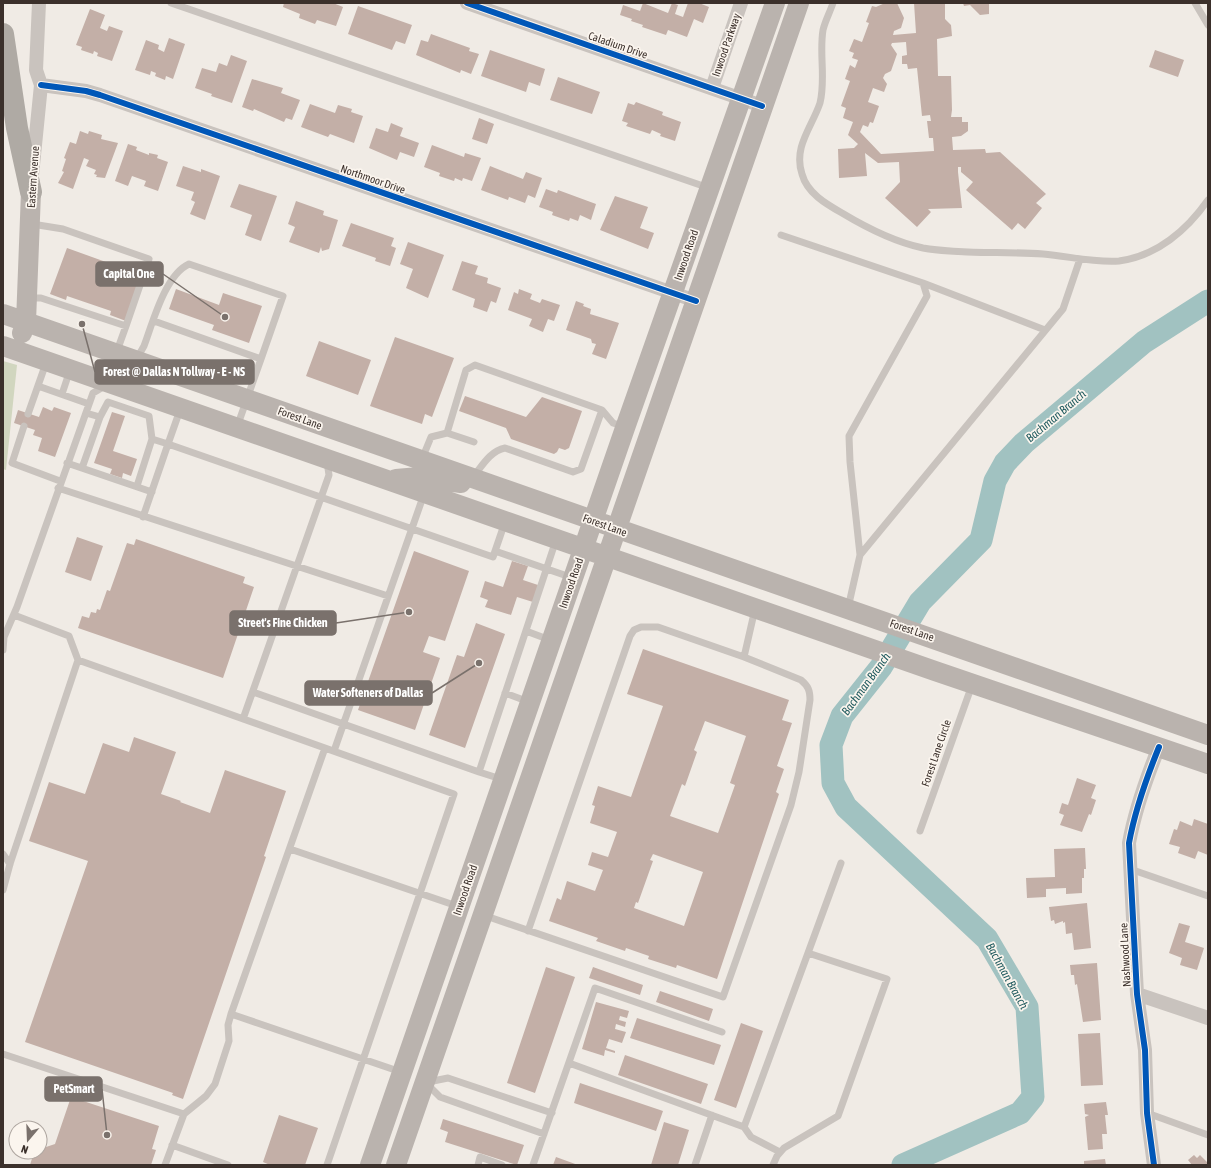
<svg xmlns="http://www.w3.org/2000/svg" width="1211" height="1168" font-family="'Asap Condensed',sans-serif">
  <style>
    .green { fill: #d1d6bf }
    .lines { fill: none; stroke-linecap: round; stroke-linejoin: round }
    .river { stroke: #a1c2c1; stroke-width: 23 }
    .building { fill: #c3afa7; fill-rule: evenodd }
    .service { stroke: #c9c3be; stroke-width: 7 }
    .minor { stroke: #c9c3be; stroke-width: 14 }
    .secondary { stroke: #bab3ae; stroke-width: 20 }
    .motorway { stroke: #afaaa4; stroke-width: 22 }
    .cycleway-casing { stroke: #fbf5ee; stroke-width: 8 }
    .cycleway { stroke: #0057b8; stroke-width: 6 }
    .labels { text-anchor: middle; stroke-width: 3.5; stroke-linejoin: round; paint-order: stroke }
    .street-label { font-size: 11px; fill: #3b302b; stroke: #fbf5ee }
    .water-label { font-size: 12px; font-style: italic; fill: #1f5a5e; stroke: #fbf5ee }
    .leader { fill: none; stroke: #7a716c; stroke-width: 1.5 }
    .callout-dot { fill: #7a716c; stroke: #fbf5ee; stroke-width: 1.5 }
    .callout { fill: #7a716c; stroke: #7a716c; stroke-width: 1.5 }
    .callout-label { font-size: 12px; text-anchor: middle; font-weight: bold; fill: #fff }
  </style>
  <rect width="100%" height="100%" fill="#f0ebe5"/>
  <path class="green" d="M3,361L17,365L6,470L3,469Z"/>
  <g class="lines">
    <path class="river" d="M903,1165L1020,1113L1033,1097L1027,1007L987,939L846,807L833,783L831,745L842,716L881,667L920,602L981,540L995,481L1005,463L1024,443L1144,342L1208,301"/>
  </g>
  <path class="building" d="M284,3H333L343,7L336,26L317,20L315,24L299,18L300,14L283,7Z
    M643,3L668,13L672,3L678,5L675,14L683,17L688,3H699L709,7L703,23L694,19L687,37L668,30L666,35L642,27L643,25L631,21L632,19L620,15L623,5L640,11Z
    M885,3H897L904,18L901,28L894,31L893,35L916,33L914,3H945V19L951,25L952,36L937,39L938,76H951L952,110L951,117H962V122H968V131L961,136L952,137L953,150L985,149L986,153L1000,152L1046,194L1036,203L1042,208L1025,229L1018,223L1012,230L966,190L973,182L961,172V167H958V172L962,208L928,209L931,212L917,227L885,198L900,182L899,162L878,163L865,153L867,176L839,178L838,149L854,148L858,144L848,135L853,122L843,118L846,108L841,106L850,81L845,79L850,65L855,68L858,60L852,58L854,53L849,51L854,39L862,42L869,23L866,22L872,6L876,7ZM906,42L907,55L902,56V64H907L908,69L917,68L922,116L930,115L931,121H927L929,138H933L934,151L881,154L860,132L863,125L868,127L870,122L873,123L879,106L868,102L873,88L884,92L887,84L883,78L885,74L891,71L897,54L891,45L892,43Z
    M963,3H989V14L980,15L970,5L964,6Z
    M358,6L412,25L405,44L396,41L392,50L348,34Z
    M90,9L105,15L100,28L107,31L109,26L123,31L112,61L97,56L98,53L94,51L93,54L81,50L82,47L76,45Z
    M431,34L470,48L469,51L479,54L471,74L461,70L460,73L416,55L421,40L428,42Z
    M169,38L185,44L173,79L166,76L165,80L155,76L156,73L151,71L150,75L135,70L146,40L159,45L158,49L164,52Z
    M490,50L545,69L540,86L529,82L526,92L481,76Z
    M1155,50L1184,60L1178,77L1149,67Z
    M231,55L247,61L232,103L211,96L212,94L195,88L202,68L216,72L219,63L227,66Z
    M558,77L600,92L592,114L550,100Z
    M252,79L283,88L281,93L300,100L292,120L286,118L284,122L254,109L253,111L242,107Z
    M636,102L663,112L662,115L681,122L675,141L660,136L661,134L652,130L650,134L626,126L628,123L622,121L628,103L634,105Z
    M310,104L335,113L338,105L352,109L351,112L363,116L354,143L330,134L328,137L301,127Z
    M479,118L494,124L487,144L472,139Z
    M391,123L403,128L400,136L419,143L414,157L400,152L397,160L369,148L376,128L388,132Z
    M80,131L88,134L89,131L102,135L101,139L118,143L105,178L96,177L97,175L94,174L96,170L86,166L89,160L84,158L73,189L58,183L64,172L62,171L66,159L64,158L70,142L76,144Z
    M128,144L137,147L136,150L149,155V153L158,155L157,158L168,162L158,191L144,186L146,181L132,176L128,186L115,181Z
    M432,145L464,157L465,153L481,158L472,181L463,178L462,181L455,178L454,181L439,176L440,173L424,167Z
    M183,166L201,172V169L220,176L205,220L190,214L195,202L191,200L194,192L176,186Z
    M490,166L523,179L526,172L542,178L535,198L528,195L525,203L509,197L508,200L481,190Z
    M239,184L277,196L261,241L245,235L252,215L230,207Z
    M546,189L557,193L558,190L596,204L591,220L580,215L578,221L570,218L569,221L552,215L553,212L539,207Z
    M615,196L648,207L640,228L654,233L648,249L600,230Z
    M296,201L324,211L323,215L338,220L329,249L322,251L321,247L319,253L289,242L295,227L288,224Z
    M351,223L394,238L391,246L396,248L390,266L375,261L376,258L342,246Z
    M408,242L444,255L428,298L406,288L413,269L400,264Z
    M67,248L142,275L126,321L110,315L111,311L67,296L66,300L50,294Z
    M462,261L478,266L475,274L488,278L487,283L501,288L496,303L491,301L487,312L473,307L475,299L452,290Z
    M176,289L219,305L223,293L262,306L249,343L212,330L214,325L169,309Z
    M519,289L532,294L530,299L540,303L542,299L560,305L554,321L548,319L543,332L529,326L532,319L508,310L514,292L518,294Z
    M576,301L584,304L583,306L591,309L590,314L619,323L606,359L592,354L596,344L592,343L591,339L566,330Z
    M395,337L454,358L432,417L425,414L422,424L370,406Z
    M319,341L371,360L358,395L306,376Z
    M465,396L526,417L542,397L582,411L569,448L565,450L559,448L557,452L554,454L511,439L506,428L459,411Z
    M43,407L52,411L54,407L71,413L55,457L38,451L42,438L33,435L35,430L14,423L18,410L39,417Z
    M112,412L125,416L113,451L137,459L131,476L123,473L122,478L110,474L112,469L94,463Z
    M77,537L103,546L91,581L65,572Z
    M136,539L245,577L243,583L254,587L223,678L78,628L82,616L89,618L91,612L96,613L97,609L100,610L107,590L110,591L127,543L134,545Z
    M414,551L469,571L445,641L429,636L423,652L440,658L415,730L358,710Z
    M512,561L528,566L523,580L538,585L533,602L517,597L511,615L485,607L488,600L480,597L485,581L503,587Z
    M476,623L505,634L465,748L429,735L457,655L464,657Z
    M643,649L789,700L782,720L792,723L777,766L784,769L776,792L779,794L717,979L677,965L676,968L648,959L649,956L626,948L625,951L596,941L598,938L549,921L557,898L561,900L567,881L595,891L603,870L588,865L592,852L608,857L617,832L590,823L595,806L592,805L598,786L631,797L663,706L627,694ZM705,721L746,736L730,783L735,785L718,833L670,816L682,784L685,786L697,752L694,750ZM653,854L703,872L684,926L634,908L636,902L638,903L653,861L650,860Z
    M134,737L176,752L161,794L181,801L180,802L210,813L225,770L286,791L264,856L266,857L183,1099L172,1095L173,1093L25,1042L88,861L29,841L49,782L85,794L103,743L129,752Z
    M1077,778L1096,785L1091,798L1096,800L1091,815L1089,814L1082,832L1060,825L1064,815L1059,813L1062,803L1068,805Z
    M1194,819L1208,824V855L1198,851L1195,859L1178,853L1180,847L1169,844L1174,829L1177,830L1180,821L1192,826Z
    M1085,848L1086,869H1084V878H1082V893L1066,894V888L1046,889V897L1027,898L1026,878L1055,877L1054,849Z
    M1087,903L1091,948L1074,950L1072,933L1066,934L1065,922L1063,923V921L1055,924L1054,920L1051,921L1049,907Z
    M1179,923L1190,926L1185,942L1204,948L1197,970L1180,965L1182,958L1169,953Z
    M1097,963L1101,1020L1083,1022L1077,984L1075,985L1074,975H1071L1070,965Z
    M546,967L575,977L535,1093L507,1083Z
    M593,967L643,985L640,995L589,978Z
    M660,991L713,1009L709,1021L656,1002Z
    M596,1002L629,1011L627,1018L620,1016L619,1020L626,1022L625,1027L616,1024L615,1029L626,1032L622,1043L609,1039L606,1048L615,1051V1053L605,1050L604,1056L582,1049Z
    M637,1018L721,1045L714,1065L630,1038Z
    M741,1023L763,1031L736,1108L714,1100Z
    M1100,1033L1103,1085L1081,1086L1078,1034Z
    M625,1055L708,1084L701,1104L618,1075Z
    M580,1083L663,1111L656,1131L574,1103Z
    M71,1097L159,1126L152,1149L156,1150L151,1165H30L34,1152H40V1149L55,1144Z
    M1106,1102L1108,1115H1105L1107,1134H1102L1103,1149L1088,1150L1085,1117L1089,1115L1085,1114L1084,1104Z
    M279,1115L318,1128L305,1165H270L263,1162Z
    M443,1119L524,1145L517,1165L445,1142L448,1132L440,1129Z
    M664,1122L689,1130L678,1165H651Z
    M1194,1155L1197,1158L1200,1155L1207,1162L1208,1161V1165H1192L1188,1160Z
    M556,1157L578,1165H553Z
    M1105,1159L1106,1165H1084V1161Z"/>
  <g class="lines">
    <path class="service" d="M171,3L709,188
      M833,3C830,12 825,21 823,30C819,54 826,79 820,103C812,127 793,147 802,174C807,193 826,204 842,213C867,228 894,242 923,248C962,255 1004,251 1043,254C1068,256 1094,263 1119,261C1157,256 1187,230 1208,200
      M1195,3L1208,25
      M781,235L923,283L927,296L849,436L850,462L860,555
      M923,283L1045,330
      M29,298H41L126,326L149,259L63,229L32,224
      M154,321L261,359L237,427
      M117,351L126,326
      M38,386L89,404
      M62,394L70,370
      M180,410L168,444L493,557L505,522
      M28,414L46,363
      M100,417L108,402L149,416L152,439L168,444L143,517
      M24,426L12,463L60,481
      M474,442L447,433L466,370L475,365L602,410L613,423L625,427
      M422,459L431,437L447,433
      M67,463L152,492
      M82,468L100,417L86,413
      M473,477C482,466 490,451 505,448L573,472L581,469L602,410
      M137,486L152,439
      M58,488L388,596
      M495,551L573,578
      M848,608L860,555L1063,309L1080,259
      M14,615L69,636L78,660
      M526,631L550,640
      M3,650L4,637L17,607L93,393L110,383L131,359L140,353L144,346C153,322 165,275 189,264L283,296L261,359
      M253,692L479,772L556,540
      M505,693L529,702
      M243,719L329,475L327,462
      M334,751L424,494
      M479,772L501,779
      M920,831L972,685
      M290,849L457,906
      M3,854L10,864
      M1130,869L1208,896
      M3,890L10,864L78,660L454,794L327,1165
      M483,915L723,997L791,805L799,772L810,700C810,690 808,686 801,680L744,657L755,609
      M528,931L630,636L634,630L641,627H658L744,657
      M808,953L841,863
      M231,1014L401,1072
      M3,1054L184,1114
      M569,1063L744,1127L808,953L887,979L838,1116L784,1148L777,1156L773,1165
      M428,1082L448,1078L552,1113
      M427,1084L440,1097L544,1134
      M1147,1113L1208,1135
      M744,1127L751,1137L780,1152
      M172,1145L228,1165
      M165,1165L184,1114L206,1096L215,1084L229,1041L228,1025L231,1014L325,748
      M478,1165L480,1157L502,1165
      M533,1165L595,988L722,1032
      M695,1165L712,1115"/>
    <path class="minor" d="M467,3L762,106
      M41,85L86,91L100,95L696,301
      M712,88L741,3
      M32,175L41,85L36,70L39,3
      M1137,994L1208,1018
      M1154,1165L1147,1113L1145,1050L1137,994L1129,843C1135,810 1146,779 1159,747"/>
    <path class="secondary" d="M3,314L1208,735
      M22,333L26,322L31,192
      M3,346L935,671L1208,764
      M396,479L419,477L461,483
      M370,1165L625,428L775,3
      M396,1165L799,3"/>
    <path class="motorway" d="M3,34L17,128L31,192"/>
    <g class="cycleway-casing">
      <path id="cycleway" d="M467,3L762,106
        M41,85L86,91L100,95L696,301
        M1154,1165L1147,1113L1145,1050L1137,994L1129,843C1135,810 1146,779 1159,747"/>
    </g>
    <use href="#cycleway" class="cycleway"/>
  </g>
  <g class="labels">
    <g class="street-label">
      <text transform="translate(618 45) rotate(19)" y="4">Caladium Drive</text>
      <text transform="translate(726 45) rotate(-71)" y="4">Inwood Parkway</text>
      <text transform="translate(33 177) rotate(-86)" y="4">Eastern Avenue</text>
      <text transform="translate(373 179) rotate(19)" y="4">Northmoor Drive</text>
      <text transform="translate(686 255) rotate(-71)" y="4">Inwood Road</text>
      <text transform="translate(300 418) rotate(20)" y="4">Forest Lane</text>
      <text transform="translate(605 525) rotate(20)" y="4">Forest Lane</text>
      <text transform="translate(571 583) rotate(-71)" y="4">Inwood Road</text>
      <text transform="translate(912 630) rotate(19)" y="4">Forest Lane</text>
      <text transform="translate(936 753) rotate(-71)" y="4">Forest Lane Circle</text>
      <text transform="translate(465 890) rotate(-71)" y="4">Inwood Road</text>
      <text transform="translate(1125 955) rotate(-93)" y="4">Nashwood Lane</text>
    </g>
    <g class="water-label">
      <text transform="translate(1056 416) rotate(-40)" y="4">Bachman Branch</text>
      <text transform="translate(866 684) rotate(-54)" y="4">Bachman Branch</text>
      <text transform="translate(1007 976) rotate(61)" y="4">Bachman Branch</text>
    </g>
  </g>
  <path class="leader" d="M225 317L163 274M82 324L95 372M409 612L336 623M479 663L432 693M107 1135L102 1089"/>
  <g class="callout-dot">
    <circle cx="225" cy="317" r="4"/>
    <circle cx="82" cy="324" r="4"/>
    <circle cx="409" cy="612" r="4"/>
    <circle cx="479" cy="663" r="4"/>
    <circle cx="107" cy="1135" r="4"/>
  </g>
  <g class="callout">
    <rect x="96" y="262" width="67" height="24" rx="4"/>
    <rect x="95" y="360" width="159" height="24" rx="4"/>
    <rect x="230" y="611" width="106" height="24" rx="4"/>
    <rect x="305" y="681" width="127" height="24" rx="4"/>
    <rect x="45" y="1077" width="57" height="24" rx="4"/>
  </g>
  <g class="callout-label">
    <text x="129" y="278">Capital One</text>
    <text x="174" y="376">Forest @ Dallas N Tollway - E - NS</text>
    <text x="283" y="627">Street's Fine Chicken</text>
    <text x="368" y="697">Water Softeners of Dallas</text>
    <text x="74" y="1093">PetSmart</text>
  </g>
  <rect width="1211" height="1168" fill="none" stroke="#3b302b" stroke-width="8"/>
  <g transform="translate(28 1140) rotate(199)"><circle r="19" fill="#fbf5ee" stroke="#aea6a0"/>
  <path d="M0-3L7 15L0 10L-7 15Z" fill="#7a716c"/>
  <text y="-6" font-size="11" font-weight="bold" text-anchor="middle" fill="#3b302b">N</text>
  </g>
</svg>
